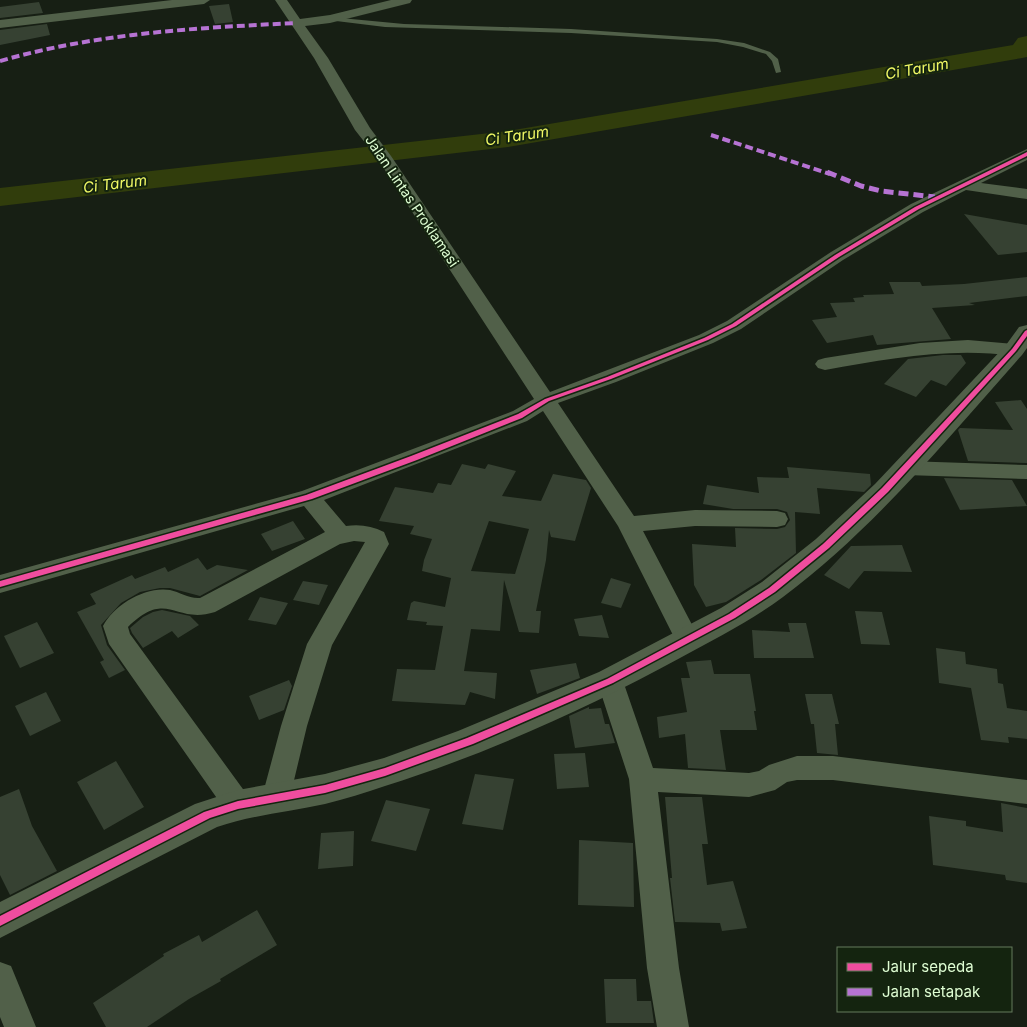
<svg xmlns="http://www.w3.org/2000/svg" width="1027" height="1027" font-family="Inter,sans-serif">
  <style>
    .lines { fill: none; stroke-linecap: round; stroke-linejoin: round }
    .river { fill: #313d0c; fill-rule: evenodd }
    .building { fill: #364132; fill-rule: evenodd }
    .service { fill: #516049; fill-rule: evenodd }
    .minor { fill: #516049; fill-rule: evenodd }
    .tertiary { fill: #516049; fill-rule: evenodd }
    .quiet-far1 { stroke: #b673d3; stroke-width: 4; stroke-dasharray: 8 4; stroke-linecap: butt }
    .quiet { stroke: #b673d3; stroke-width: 5; stroke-dasharray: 10 5; stroke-linecap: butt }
    .cycleway-casing { stroke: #14240f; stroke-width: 3 }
    .cycleway { fill: #ef4d9e; fill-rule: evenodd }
    .labels { text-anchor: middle; stroke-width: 4; stroke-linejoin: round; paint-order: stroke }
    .far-street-label { font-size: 14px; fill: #dffed3; stroke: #14240f }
    .far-water-label { font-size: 15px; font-style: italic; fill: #f2fa65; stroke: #14240f }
  </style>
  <rect width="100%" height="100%" fill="#171f14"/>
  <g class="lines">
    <path class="river" d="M1027,36V57L1022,58L508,147L0,206V188L508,131L1013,45L1018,38Z"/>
  </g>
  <path class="building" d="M39,2L43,13L0,18V7Z
    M229,4L233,22L215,24L209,6Z
    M47,24L50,35L0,45V30Z
    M964,214L1027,225V252L998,255Z
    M1027,277V296L969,303L975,305L932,308L951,339L877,345L873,335L827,343L812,320L837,317L830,303L855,302L853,298L864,297L863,295L894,294L889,282H920L922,286L964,284Z
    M943,355H961L966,363L946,386L931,380L916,397L884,384L908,359Z
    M1021,400L1027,409V463L968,461L958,430L960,428L1013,430L995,402Z
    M462,464L485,469L488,464L516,471L502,496L541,501L553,474L586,480L591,488L575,541L551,537L549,530L546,560L536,611H541L539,633L519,632L504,580L500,631L471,629L464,671L497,673L495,699L470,692L465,705L392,701L397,669L435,670L443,626L426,625L427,622L407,620L411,603L414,601L445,607L451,578L422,571L424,560L432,539L410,534L414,526L379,521L395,487L433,493L438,483L451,485ZM489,521L529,529L515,574L471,571Z
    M787,467L870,474L871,485L864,492L817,488L820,514L795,512L796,553L761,580L726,602L706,607L694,585L692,544L736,547L735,528L777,529L785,527L790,520L787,512L777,509H733L703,504L707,485L759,493L757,477L789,478Z
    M944,478L1012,480L1027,506L960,510Z
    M293,521L305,539L272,551L261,534Z
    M902,545L912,572L864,571L849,589L824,575L851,546Z
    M198,558L207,570L217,565L248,570L200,596L170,588H160L140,592L121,603L101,625L107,645L125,670L109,678L100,662L104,660L77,612L96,604L90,594L132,575L135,579L165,567L168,572Z
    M611,578L631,584L621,608L601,603Z
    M303,581L328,585L319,605L293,600Z
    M260,597L288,603L276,625L248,620Z
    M162,610L190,616L199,625L178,638L172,631L143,648L132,633L130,628L143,617L153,612Z
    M855,611L882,612L890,645L861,644Z
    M602,615L609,638L579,636L574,619Z
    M37,622L54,653L20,668L4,636Z
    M788,623H806L814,658H754L752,630L790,632Z
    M936,648L965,652L966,664L997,669L998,683L1003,684L1007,708L1027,711V739L1008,737L1009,743L981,740L971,688L939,683Z
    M711,660L714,674H750L756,711H754L757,730H720L726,770L688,768L685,734L659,738L657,717L687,712L681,678H690L686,662Z
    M576,663L580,678L537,694L530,670Z
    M289,680L292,686L284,710L259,720L249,696Z
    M46,692L61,721L30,736L15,706Z
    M805,694H832L839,724H835L838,755L817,753L814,724H811Z
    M589,707V709L601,708L605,724H609L615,743L575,748L569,716Z
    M585,753L589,787L557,789L554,754Z
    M116,761L144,807L104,830L77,782Z
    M475,774L514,779L503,830L462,824Z
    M19,789L32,826L57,871L10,895L0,875V797Z
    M665,797H702L708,844H702L707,885L733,881L747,928L722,931L720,923L675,922L670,878H672Z
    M386,800L430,809L416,851L371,841Z
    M1001,803L1027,808V883L1006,880L1005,875L933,865L929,816L966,821V826L1003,832Z
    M354,831L353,866L318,869L321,833Z
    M579,840L633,843L634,907L578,905Z
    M257,910L277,945L220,979L221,981L189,999L147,1027H106L93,1003L164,956L163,954L199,935L202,942Z
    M604,979H636L637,1001H651L654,1023H606Z"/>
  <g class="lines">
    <path class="service" d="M330,17L404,24L571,29L717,39L744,43L770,52L778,59L781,72L776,73L772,61L766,54L743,47L717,42L571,33L385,27L328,20L327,19Z"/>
    <path class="minor" d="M172,0H210L204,4L0,28V20Z
      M275,0H287L300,19L330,15L391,0H412L410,3L330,23L305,26L328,58L370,128L391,156L550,392L699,335L727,321L831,252L911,204L1027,149V160L981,183L1027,189V199L966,190L923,212L843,260L741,329L713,343L616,382L558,403L634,516L695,510L777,511L785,513L788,519L785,525L777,527L695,526L643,531L700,640L697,647L688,650L679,647L618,526L543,411L527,421L324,500L346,526C360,524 372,526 384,532L389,544L332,645L307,726L290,797L286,806L276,809L266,806L262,797L281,726L307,644L365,542L354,541L340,544L215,612C174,625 168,588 128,627L130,634L248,796L252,805L248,814L238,817L228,814L109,644L103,626C114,605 145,586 170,590C180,592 189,599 200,598L325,532L304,506L0,593V575L302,491L513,411L534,399L377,158L355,130L314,58Z
      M968,340L1014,344L1021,346L1024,350L1021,354L1014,356C950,347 888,359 825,370L818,368L815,364L818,360L825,358L920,343Z
      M906,461L1027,465V479L906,475L898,473L895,468L898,463Z
      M610,671L619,674L623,681L653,768L749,773L759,771L769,765L797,756H833L1027,780V804L833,780H797L787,782L775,790L749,797L658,792L679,968L689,1027H657L647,968L629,779L597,681L601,674Z
      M0,962L11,966L36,1027H4L0,1017Z"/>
    <path class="tertiary" d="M1027,325V348L1022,355C947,439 874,529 783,597C751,621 715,639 680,658C588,708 484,755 385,786C365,793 345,799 325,804C289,812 252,815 217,827L0,938V902L195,804L238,790L325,774L384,758L458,731L599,672L721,608L762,582L816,539L875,484L1006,345L1019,327Z"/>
    <path class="quiet-far1" d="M0,61C98,33 194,28 296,23
      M711,135L830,174"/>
    <path class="quiet" d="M827,172L861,186L881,191L935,197"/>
    <g class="cycleway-casing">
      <path id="cycleway" d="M1027,152V156L919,209L839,257L736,326L708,340L611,379L549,401L522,418L417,460L312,499L0,587V581L306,495L411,456L518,414L545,399L607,377L704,338L732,324L835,255L915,207Z
        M1027,330V336L1016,351L888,492L829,548L775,592L735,618L613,683L473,744L385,776L325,793L238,809L210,818L0,926V916L204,812L238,801L325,785L385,768L467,738L607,679L729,614L769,588L823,544L882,488L1012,349L1025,331Z"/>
    </g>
    <use href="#cycleway" class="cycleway"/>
  </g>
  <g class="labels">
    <g class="far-street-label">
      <text transform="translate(412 201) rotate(56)" y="5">Jalan Lintas Proklamasi</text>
    </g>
    <g class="far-water-label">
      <text transform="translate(917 69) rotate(-10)" y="5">Ci Tarum</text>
      <text transform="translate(517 136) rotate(-8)" y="5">Ci Tarum</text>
      <text transform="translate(115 184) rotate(-7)" y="5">Ci Tarum</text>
    </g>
  </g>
  <rect x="837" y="947" width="175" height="65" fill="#14240f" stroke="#657b5d"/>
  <rect x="847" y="963" width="25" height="8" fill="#ef4d9e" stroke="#657b5d"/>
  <text x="882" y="972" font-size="15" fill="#dffed3">Jalur sepeda</text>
  <rect x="847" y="988" width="25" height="8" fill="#b673d3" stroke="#657b5d"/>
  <text x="882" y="997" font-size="15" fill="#dffed3">Jalan setapak</text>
</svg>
